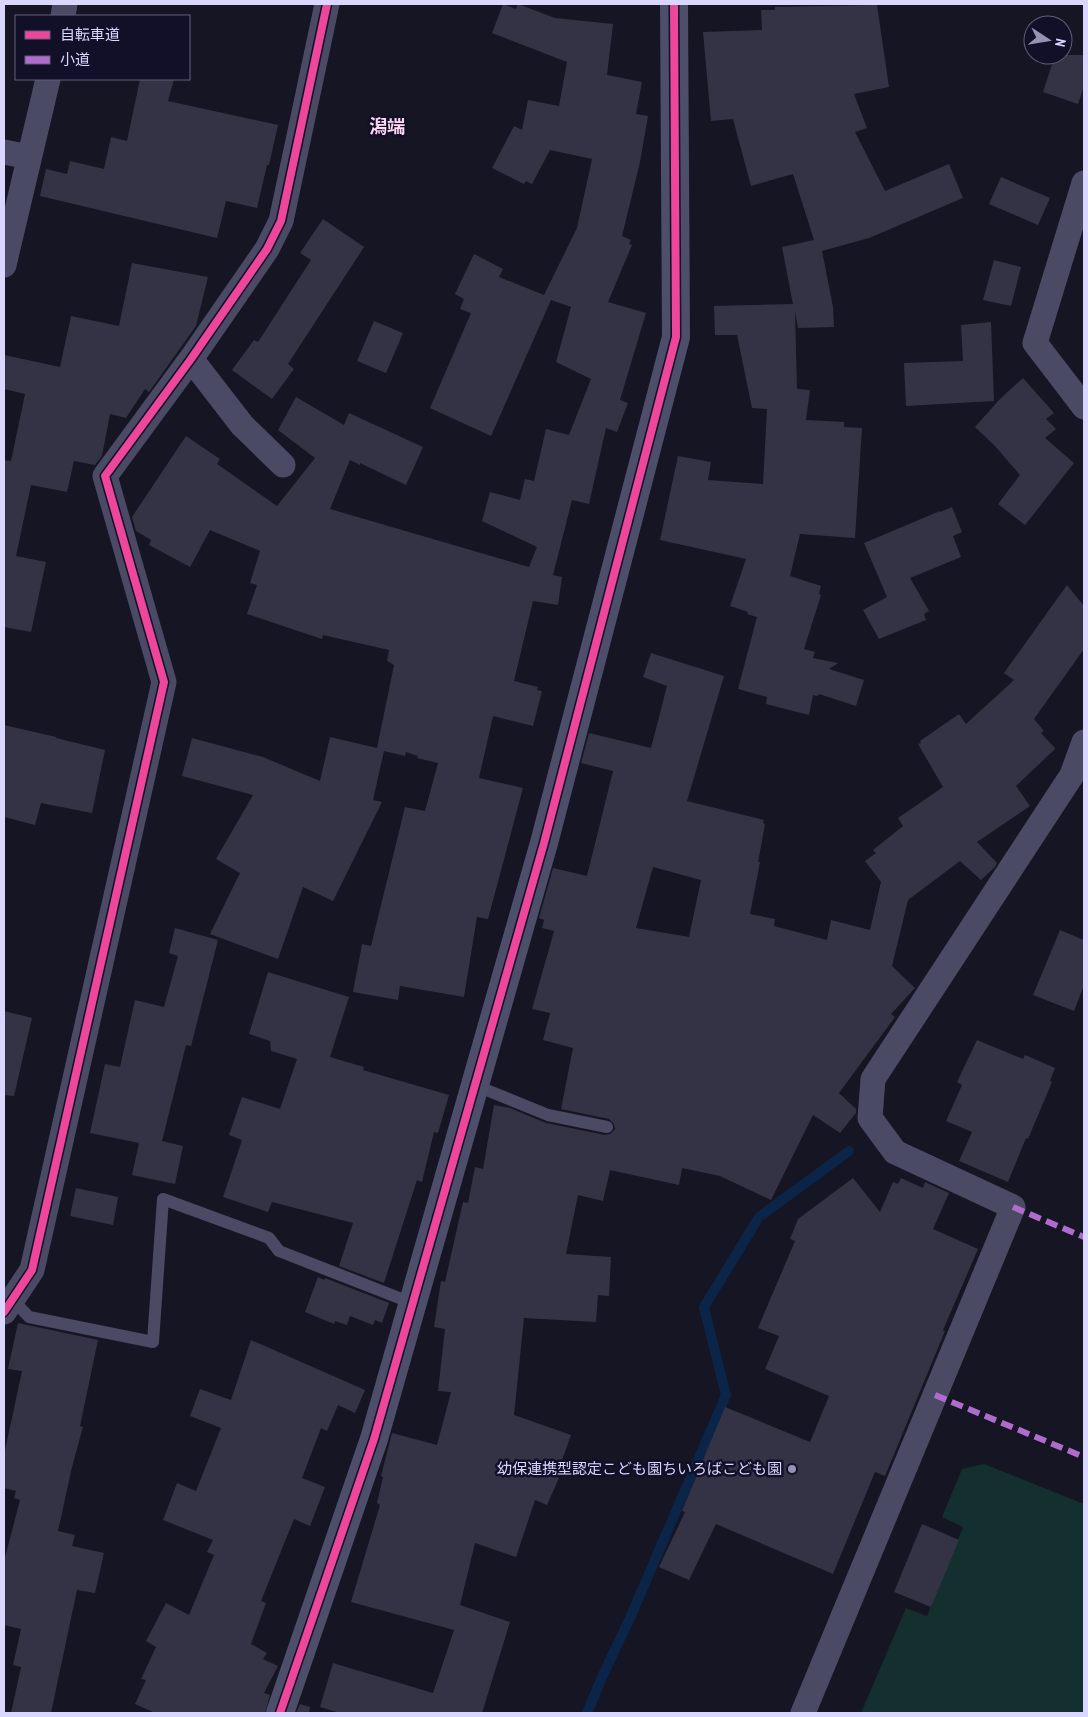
<svg xmlns="http://www.w3.org/2000/svg" width="1088" height="1717" font-family="'PT Sans Narrow','Noto Sans JP',sans-serif">
  <style>
    .green { fill: #13302e }
    .lines { fill: none; stroke-linecap: round; stroke-linejoin: round }
    .stream { stroke: #0b2549; stroke-width: 10 }
    .building { fill: #343345; fill-rule: evenodd }
    .lane { stroke: #4a4a64; stroke-width: 12 }
    .street { stroke: #4a4a64; stroke-width: 25 }
    .secondary { stroke: #4d4e6a; stroke-width: 28 }
    .quiet { stroke: #b06ccc; stroke-width: 6; stroke-dasharray: 12 6; stroke-linecap: butt }
    .cycleway-casing { stroke: #120f29; stroke-width: 11 }
    .cycleway { stroke: #ed469a; stroke-width: 8 }
    .poi-dot { fill: #9593b2; stroke: #120f29; stroke-width: 2 }
    .labels { text-anchor: middle; stroke-width: 5; stroke-linejoin: round; paint-order: stroke }
    .poi-label { font-size: 15px; fill: #dad7ff; stroke: #120f29; text-anchor: end }
    .quarter-label { font-size: 18px; font-weight: bold; fill: #ffd9f4; stroke: #120f29 }
  </style>
  <rect width="100%" height="100%" fill="#161523"/>
  <path class="green" d="M984,1464L1084,1504V1713H861L906,1608L927,1616L963,1527L942,1517L962,1469Z"/>
  <g class="lines">
    <path class="stream" d="M587,1713L602,1677L630,1618L726,1395L704,1307L759,1217L849,1151"/>
  </g>
  <path class="building" d="M503,4L516,9L518,4L555,18L613,24L607,75L642,82L636,114L648,116L640,162L622,236L631,240L629,244L632,245L608,302L646,313L620,400L628,403L617,432L606,428L589,504L572,500L553,575L562,577L558,605L533,601L514,681L538,687L537,690L542,691L533,726L493,716L479,778L523,788L488,919L477,917L464,997L400,986L398,1000L353,992L362,944L371,946L405,807L425,811L438,763L417,758L418,756L406,752L405,756L384,751L373,800L382,802L333,901L303,887L278,959L210,934L240,873L216,859L253,795L182,776L192,738L263,757L320,781L330,737L377,748L394,665L387,661L389,650L323,635L322,639L247,614L257,585L250,583L260,551L210,530L190,567L149,545L151,540L136,531L132,517L186,436L220,459L217,464L277,506L315,458L278,430L296,397L344,425L349,413L423,447L406,485L360,463V465L350,460L330,509L529,567L537,547L482,521L490,492L520,500L525,479L534,481L546,429L569,435L591,379L556,362L571,307L551,300L491,436L430,408L471,313L460,309L464,299L455,294L474,254L503,269L499,277L544,295L577,228L592,159L550,150L532,184L526,181L524,184L492,168L514,126L522,130L528,100L559,106L567,62L492,33Z
    M877,5L889,87L854,94L867,128L855,132L885,191L949,164L963,198L869,238L822,251L833,307L834,327L798,328L795,312L797,389L810,390L806,420L844,422V427L862,428L855,538L800,534L790,576L821,586L819,594L821,595L804,649L815,652L813,658L838,663L829,669L864,680L856,706L819,694L818,696L813,695L809,715L766,704L767,697L738,689L757,617L747,614L748,612L730,606L746,559L660,540L678,456L711,462L708,480L763,484L767,409L752,408L737,335H715L714,306L793,304L782,247L814,240L793,174L751,186L733,119L711,121L703,32L762,30L761,10H775V7Z
    M1055,55H1084V86L1078,104L1043,92Z
    M140,79H174L168,101L278,125L269,165H267L257,208L226,201L217,238L40,196L46,169L67,174L70,161L104,169L111,137L127,141Z
    M1001,177L1050,198L1038,225L989,204Z
    M323,219L364,247L288,364L294,369L272,399L232,370L254,340L258,342L311,260L300,253Z
    M994,260L1021,267L1011,306L983,300Z
    M132,263L208,277L196,326L149,392L145,389L126,418L110,414L102,456L95,465L74,461L67,492L31,485L16,556L46,562L31,632L4,627V460L11,461L25,394L4,389V355L60,367L71,316L119,326Z
    M374,321L403,333L386,373L357,361Z
    M991,322L994,401L906,406L904,363L963,361L961,325Z
    M1023,378L1054,413L1046,419L1056,429L1045,438L1074,463L1025,525L998,504L1020,475L995,446L975,427L999,400Z
    M952,507L962,532L953,536L961,557L910,578L929,611L924,614L926,620L879,639L863,610L887,597L864,543L940,511V512Z
    M1067,585L1084,606V649L1034,719L1044,731L1041,733L1055,748L1054,750L1016,786L1030,806L977,842L997,863L995,867L981,880L960,861L908,900L892,966L915,988L891,1014L895,1017L839,1093L856,1109V1113L840,1133L813,1115L771,1200L720,1176L682,1168L679,1185L610,1170L603,1201L578,1195L566,1254L611,1257L609,1296L598,1295L596,1322L524,1318L514,1415L571,1435L556,1477L559,1478L547,1505L535,1500L516,1557L475,1543L460,1605L510,1622L482,1713H340L320,1707L333,1663L433,1693L454,1630L351,1602L380,1505L377,1503L383,1477L381,1476L392,1433L437,1445L451,1392L438,1391L445,1329L434,1327L441,1281L445,1282L463,1202L468,1203L475,1167L483,1169L494,1105L510,1108L546,1123L605,1135L610,1134L615,1129L614,1124L609,1119L561,1109L573,1048L543,1040L550,1013L532,1009L554,931L542,928L544,920L539,918L553,868L587,876L613,771L581,763L589,733L651,748L667,686L643,677L651,653L724,676L687,801L764,820L763,823L765,824L758,862H760L750,914L775,919L774,926L827,940L831,920L870,930L881,882L865,861L876,853L873,850L903,826L898,818L943,787L918,744L921,743L920,741L959,714L966,724L1014,680L1004,673ZM653,867L701,880L689,937L636,928Z
    M4,725L56,737V738L105,750L92,813L41,803L35,825L4,817Z
    M175,928L218,940L191,1046L186,1045L162,1141L183,1146L175,1184L132,1175L139,1143L90,1133L105,1064L120,1067L135,1000L164,1007L178,956L169,953Z
    M1060,930L1084,940V985L1074,1011L1033,995Z
    M268,972L349,997L330,1057L364,1067L363,1070L449,1095L438,1133L434,1132L422,1182L417,1180L384,1283L339,1266L353,1223L272,1202L268,1212L223,1197L242,1140L229,1135L242,1097L280,1109L297,1059L271,1051L270,1041L249,1034Z
    M4,1011L32,1018L14,1096L4,1095Z
    M977,1040L1023,1059L1025,1055L1055,1068L1050,1081L1052,1082L1028,1139L1026,1138L1008,1182L959,1161L972,1132L946,1121L962,1085L957,1082Z
    M853,1178L880,1212L893,1182L898,1184L901,1178L923,1188L925,1182L949,1193L933,1229L978,1249L943,1330L945,1331L885,1476L875,1472L833,1574L716,1524L689,1580L659,1567L685,1512L682,1511L725,1407L810,1442L829,1396L765,1369L779,1336L758,1328L795,1241L790,1239L798,1219Z
    M76,1188L118,1197L113,1225L70,1216Z
    M318,1277L324,1280L325,1278L389,1303L382,1323L375,1320L373,1325L350,1316L347,1325L335,1321L334,1324L305,1312Z
    M18,1323L98,1340L80,1426L83,1427L72,1467L58,1531L75,1535L72,1546L104,1553L95,1593L77,1590L51,1713H11L21,1667L13,1665L21,1629L4,1625V1561L20,1500L14,1498L16,1491L4,1488V1455L22,1371L8,1369Z
    M251,1340L365,1390L355,1413L338,1405L327,1431L321,1428L302,1478L325,1487L310,1526L294,1519L261,1601L266,1603L251,1644L267,1653L263,1659L278,1666L264,1693L270,1695L265,1713H155L135,1704L146,1680L141,1679L156,1647L146,1641L166,1603L189,1615L214,1555L207,1552L213,1540L163,1520L177,1483L196,1491L221,1428L190,1416L200,1389L231,1400Z
    M922,1524L959,1540L931,1607L894,1592Z
    M300,1704L310,1707L309,1713H296Z"/>
  <g class="lines">
    <path class="lane" d="M474,1085L548,1115L607,1127
      M12,1299L29,1317L153,1342L163,1199L269,1238L279,1251L412,1303"/>
    <path class="street" d="M63,16L65,4
      M4,152L29,157
      M1084,183L1035,343L1084,407
      M4,265L48,79
      M191,359L242,425L283,465
      M4,1312L32,1270L164,682L105,476L191,359L267,249L281,221L327,4
      M803,1713L1013,1207L895,1152L870,1118L873,1079L1072,775L1084,742"/>
    <path class="secondary" d="M280,1713L374,1439L544,843L676,337L674,4"/>
    <path class="quiet" d="M1013,1207L1084,1237
      M935,1395L1084,1457"/>
    <g class="cycleway-casing">
      <path id="cycleway" d="M4,1312L32,1270L164,682L105,476L191,359L267,249L281,221L327,4
        M280,1713L374,1439L544,843L676,337L674,4"/>
    </g>
    <use href="#cycleway" class="cycleway"/>
  </g>
  <circle class="poi-dot" cx="792" cy="1469" r="5"/>
  <g class="labels">
    <g class="poi-label">
      <text x="782" y="1474">幼保連携型認定こども園ちいろばこども園</text>
    </g>
    <g class="quarter-label">
      <text x="387" y="133">潟端</text>
    </g>
  </g>
  <rect width="1088" height="1717" fill="none" stroke="#dad7ff" stroke-width="10"/>
  <rect x="15" y="15" width="175" height="65" fill="#120f29" stroke="#625f7f"/>
  <rect x="25" y="31" width="25" height="8" fill="#ed469a" stroke="#625f7f"/>
  <text x="60" y="40" font-size="15" fill="#dad7ff">自転車道</text>
  <rect x="25" y="56" width="25" height="8" fill="#b06ccc" stroke="#625f7f"/>
  <text x="60" y="65" font-size="15" fill="#dad7ff">小道</text>
  <g transform="translate(1048 40) rotate(102)"><circle r="24" fill="#120f29" stroke="#625f7f"/>
  <path d="M0-4L9 19L0 12L-9 19Z" fill="#9593b2"/>
  <text y="-8" font-size="14" font-weight="bold" text-anchor="middle" fill="#dad7ff">N</text>
  </g>
</svg>
